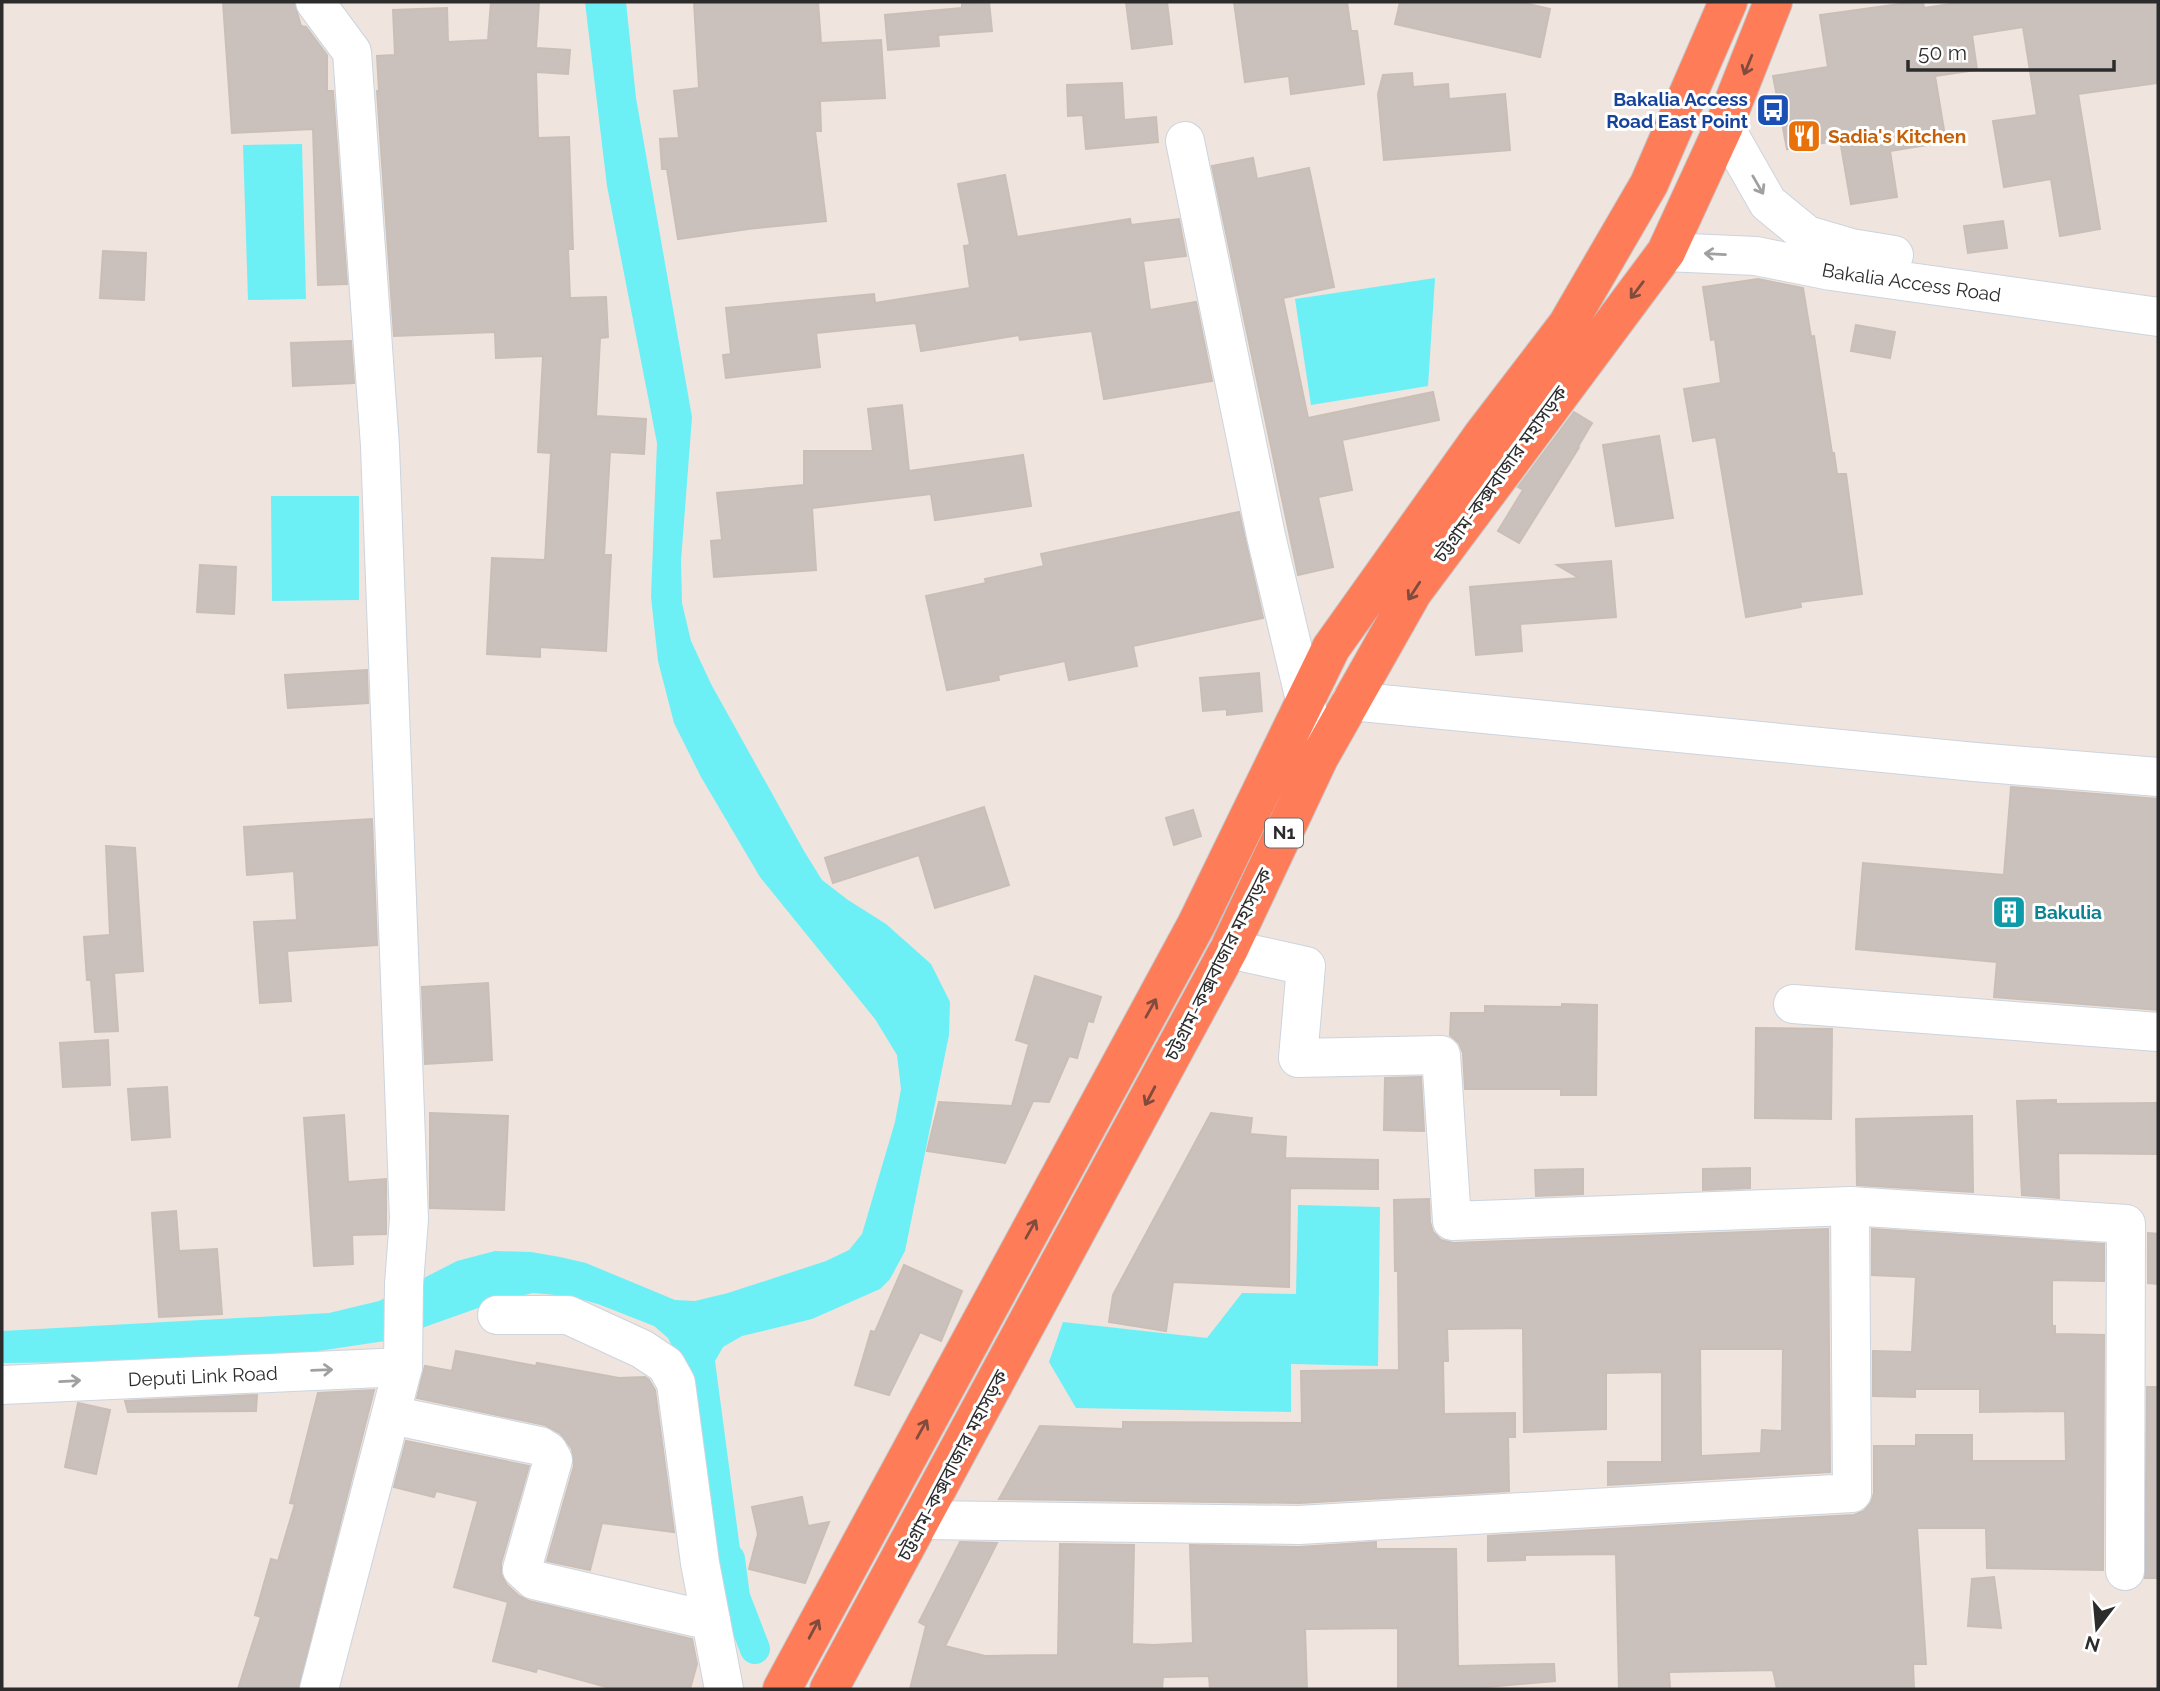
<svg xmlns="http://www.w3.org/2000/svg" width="2160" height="1691" font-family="Raleway,'Noto Sans Bengali',sans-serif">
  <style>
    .water { fill: #6cf0f6 }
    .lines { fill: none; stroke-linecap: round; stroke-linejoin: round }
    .canal { stroke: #6cf0f6; stroke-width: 30 }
    .building { fill: #cac1bd; stroke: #cabfb7; stroke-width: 2; fill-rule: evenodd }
    .minor-casing { stroke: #ccd4df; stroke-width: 40 }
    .highway-casing { stroke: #c4c4c4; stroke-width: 40 }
    .minor { stroke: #fff; stroke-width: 38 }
    .highway { stroke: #ff7c59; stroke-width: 38 }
    .oneway { stroke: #804c3e }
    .oneway2 { stroke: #a0a0a0 }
    .labels { text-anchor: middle; stroke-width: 6; stroke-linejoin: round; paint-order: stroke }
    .shield { fill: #fff; stroke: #6b6b6b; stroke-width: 2 }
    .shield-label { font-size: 18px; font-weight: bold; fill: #2c2c2c }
    .transit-label { font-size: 19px; font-weight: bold; fill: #164399; stroke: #fff; text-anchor: end }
    .food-label { font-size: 19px; font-weight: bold; fill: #c56008; stroke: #fff; text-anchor: start }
    .street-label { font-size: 19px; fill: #2c2c2c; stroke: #fff }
    .culture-label { font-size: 19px; font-weight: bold; fill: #0d838f; stroke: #fff; text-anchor: start }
  </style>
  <rect width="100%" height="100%" fill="#efe4de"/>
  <path class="water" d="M585,2H626L636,98L692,417L681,561L682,603L691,641L711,684L804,851L822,880L848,900L886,924L931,964L950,1002L949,1035L905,1251L890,1279L880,1289L812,1319L742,1336L723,1347L715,1361L744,1579V1589L735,1597L723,1594L676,1354L668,1338L654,1326L598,1304L568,1296L533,1293L498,1301L385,1341L305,1353L192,1361L2,1363V1331L329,1313L379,1301L457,1261L495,1251L531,1252L560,1257L586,1263L675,1300L695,1301L728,1293L826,1261L849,1250L862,1234L895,1122L901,1089L897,1055L875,1019L760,877L701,777L674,723L658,661L651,597L657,443L607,186Z
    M302,144L306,299L248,300L243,145Z
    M1435,278L1428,386L1311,405L1295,299Z
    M271,496H359V600L272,601Z
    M1298,1205L1380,1207L1378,1366L1291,1364V1412L1076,1408L1049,1362L1063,1322L1207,1338L1242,1293L1296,1294Z"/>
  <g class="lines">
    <path class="canal" d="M730,1559L735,1597L755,1649"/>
  </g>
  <path class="building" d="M223,2H294L301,26L306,27L327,55V91H333L347,284L318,285L313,129L232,133Z
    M491,2H539L536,48L570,50L568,74L536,72L538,138L569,137L573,249H568L570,298L606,297L608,337L600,338L596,416L646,419L644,454L610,452L604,555H611L606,651L540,647V657L487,654L492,558L545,560L551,453L538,452L543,356L496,358L495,332L394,336L377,91H379L377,56L395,55L393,10L447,8L448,42L488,40Z
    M694,2H818L821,43L881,40L885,98L820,101L821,131H815L826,221L748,229L678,239L667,169H662L660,139L679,138L674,91L699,88Z
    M989,2L992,31L938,35L939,46L888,50L885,15L962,8V3Z
    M1126,2H1167L1172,44L1132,49Z
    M1234,2H1347L1351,31H1357L1364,84L1291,94L1289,76L1245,82Z
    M1400,2H1520L1550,9L1540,57L1395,24Z
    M1914,2H1923L1924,8L1964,2H2158V83L2078,94L2100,229L2060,236L2051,179L2004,187L1993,121L2037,115L2023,27L1972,35L1977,70L1935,76L1946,142L1890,151L1897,197L1851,204L1840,140L1787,149L1773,76L1828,67L1820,15Z
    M1412,73L1413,87L1448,84L1449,99L1505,94L1510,150L1384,160L1378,94L1383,75Z
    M1122,83L1124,120L1156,117L1158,142L1086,149L1083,115L1068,116L1067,85Z
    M1253,158L1257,179L1309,168L1334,287L1283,298L1308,418L1433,392L1439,420L1342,440L1352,490L1318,497L1333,567L1298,575L1212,166Z
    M1005,175L1017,237L1130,219L1131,225L1179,219L1186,256L1143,261L1150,310L1196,302L1212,381L1104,399L1092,331L1020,340L1019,335L921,351L916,323L816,333L820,367L726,378L723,355L731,354L726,308L874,294L875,303L970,288L964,246L970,245L958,184Z
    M2003,221L2007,248L1968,253L1964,226Z
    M103,251L146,253L144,300L100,298Z
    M1758,279L1803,288L1811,337L1814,336L1832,453H1834L1837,474H1846L1862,594L1800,602L1801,607L1746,617L1716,437L1693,441L1684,389L1721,383L1715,339L1711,340L1703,287Z
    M1856,325L1895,332L1890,358L1851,351Z
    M351,341L354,383L293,386L291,343Z
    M902,405L909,471L1023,455L1031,506L935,520L931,494L812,508L816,570L714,577L711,541L722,540L717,493L804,485V451H873L868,409Z
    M1574,412L1592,423L1576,450L1578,449L1519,543L1498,531L1523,490L1518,487Z
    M1659,436L1673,518L1616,526L1603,445Z
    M1239,512L1263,618L1133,646L1137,666L1069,680L1065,661L998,675L999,680L947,690L926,596L986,583L985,579L1044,566L1041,554Z
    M1611,561L1616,617L1520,624L1522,651L1476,655L1470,587L1579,578L1557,565Z
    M200,565L236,567L234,614L197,612Z
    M367,670L368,703L288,708L285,675Z
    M1259,673L1262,711L1227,715V709L1203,711L1200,678Z
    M2011,787L2158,799V1010L1994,997L1997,962L1856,949L1863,863L2004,875Z
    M984,807L1009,885L935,908L919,855L833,883L825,858Z
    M1193,810L1201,836L1174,845L1166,818Z
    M372,819L377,945L287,951L291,1001L260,1003L254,922L297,920L294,871L247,875L244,827Z
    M106,846L135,848L143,971L114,973L118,1031L95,1032L91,980H87L84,937L110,935Z
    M1035,976L1101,997L1093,1022L1088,1021L1077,1058L1069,1056L1049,1102L1033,1101L1005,1163L927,1151L939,1102L1012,1106L1029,1044L1016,1040Z
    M488,983L492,1060L425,1064L422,987Z
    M1562,1004L1597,1005L1596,1095H1561V1089H1465L1463,1053L1459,1043L1450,1035L1451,1013H1485V1006L1562,1007Z
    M1756,1028L1832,1029L1831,1119L1755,1118Z
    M108,1040L110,1085L63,1087L60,1043Z
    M1421,1077L1424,1131L1384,1130L1385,1078Z
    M167,1087L170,1137L132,1140L128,1089Z
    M2056,1100V1104L2158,1103V1154L2058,1153L2059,1198L2022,1195L2017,1101Z
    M430,1113L508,1116L504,1210L430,1208Z
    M1211,1113L1252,1118L1250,1134L1286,1137L1285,1158L1378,1160V1189L1290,1188L1289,1287L1173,1282L1166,1331L1109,1322L1113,1295Z
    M344,1115L348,1182L386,1179V1234L352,1235L353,1264L314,1266L304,1118Z
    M1972,1116L1973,1192L1857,1185L1856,1119Z
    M1750,1168V1188L1703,1190V1169Z
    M1583,1169V1194L1536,1196L1535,1170Z
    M1429,1199L1430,1222L1433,1232L1441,1240L1453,1243L1828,1229L1830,1472L1608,1485V1462H1662V1372L1606,1373V1429L1524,1432L1523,1328L1447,1329L1448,1361H1443L1444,1414L1515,1413V1437H1508L1509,1491L1299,1503L999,1499L1040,1426L1123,1429V1422L1302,1423L1301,1371L1399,1370L1398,1271H1395L1394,1200ZM1700,1349H1783L1782,1431L1762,1430L1761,1453L1701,1456Z
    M176,1211L179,1251L217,1249L222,1314L159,1317L152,1213Z
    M1872,1229L2104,1244V1281L2052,1280V1326H2055V1334L2104,1335L2103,1570L1987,1568L1986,1528H1917L1926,1664H1913L1914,1689H1777L1773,1670L1669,1672L1670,1689H1619L1616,1554L1525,1555V1560L1488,1561V1536L1854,1515L1864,1511L1871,1503L1874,1493V1446H1916V1435H1972V1461H2066L2065,1411L1980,1412V1389H1915V1397L1873,1396V1351L1912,1352L1916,1277L1872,1275Z
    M2148,1233L2158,1234V1284L2148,1283Z
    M904,1265L962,1291L941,1341L920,1332L889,1395L855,1385L871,1331L875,1332Z
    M456,1351L536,1366L537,1363L619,1378L645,1377L649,1380L655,1390L674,1532L602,1523L590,1570L547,1561L574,1466L572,1449L560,1433L545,1425L417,1398L425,1366L452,1371Z
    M2147,1387H2158V1578H2145Z
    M374,1390L298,1689H238L261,1617L255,1615L271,1559L278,1561L295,1504L290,1503L318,1393Z
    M257,1395L256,1411L128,1412L125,1401Z
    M78,1403L110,1410L96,1474L65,1467Z
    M406,1441L529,1466L501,1563V1574L507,1585L519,1596L529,1601L692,1639L697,1664L690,1689H614L537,1668L536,1672L493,1661L508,1602L454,1587L478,1501L436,1491L434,1497L394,1487Z
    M802,1497L808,1526L829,1522L805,1583L749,1569L758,1534L752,1507Z
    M960,1542L997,1543L945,1646L985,1656L1058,1655L1060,1544L1134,1545L1132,1644L1154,1645L1193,1643L1190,1545L1299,1547L1376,1542V1549H1456L1458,1666L1554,1664L1555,1681L1465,1689H1398V1628L1305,1629L1307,1689H1210L1209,1676L1163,1677L1162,1689H910L926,1626L919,1622Z
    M1994,1577L2001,1628L1968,1626L1972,1579Z"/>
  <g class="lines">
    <g class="minor-casing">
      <g id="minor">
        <path d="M315,2L352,52L380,446L409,1219L404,1284L403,1367L319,1689"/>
        <path d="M1724,126L1768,203L1807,235L1851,248L1894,255"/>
        <path d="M1185,141L1266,536L1310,721"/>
        <path id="s1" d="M1666,252L1756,256L1831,271L2158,317"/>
        <path d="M1351,701L1975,762L2158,777"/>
        <path d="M1229,949L1306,966L1298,1058L1441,1055L1452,1221L1850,1206L2126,1224L2125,1571"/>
        <path d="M1793,1004L2158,1032"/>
        <path d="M497,1315H568L642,1349L666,1365L676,1383L700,1563L724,1689"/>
        <path id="s2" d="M2,1385L403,1367"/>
        <path d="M391,1415L540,1446L548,1451L553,1460L522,1569L534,1580L711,1621"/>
        <path d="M922,1520L1299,1525L1852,1493L1850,1206"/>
      </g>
    </g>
    <g class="highway-casing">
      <path id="highway" d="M782,1689L1196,925L1331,648L1482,436L1567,325L1649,184L1728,2
        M829,1689L1229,949L1319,758L1413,592L1666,252L1724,126L1773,2"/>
    </g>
    <use href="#minor" class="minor"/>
    <use href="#highway" class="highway"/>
  </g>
  <defs><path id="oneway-shaft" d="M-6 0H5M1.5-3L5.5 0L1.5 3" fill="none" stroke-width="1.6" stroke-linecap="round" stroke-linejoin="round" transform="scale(1.75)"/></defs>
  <g class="oneway">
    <use href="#oneway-shaft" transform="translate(1748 65) rotate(112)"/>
    <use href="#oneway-shaft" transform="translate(1637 290) rotate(127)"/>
    <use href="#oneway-shaft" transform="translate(1414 591) rotate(123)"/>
    <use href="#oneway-shaft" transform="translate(1151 1008) rotate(-61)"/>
    <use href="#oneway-shaft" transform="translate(1150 1096) rotate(118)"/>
    <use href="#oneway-shaft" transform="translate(1031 1229) rotate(-61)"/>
    <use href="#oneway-shaft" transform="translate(922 1429) rotate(-61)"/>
    <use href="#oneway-shaft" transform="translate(814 1629) rotate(-62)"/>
  </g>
  <g class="oneway2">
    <use href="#oneway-shaft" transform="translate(1758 185) rotate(60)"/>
    <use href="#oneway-shaft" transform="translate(1715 254) rotate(-177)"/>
    <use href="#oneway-shaft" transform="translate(322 1370) rotate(-2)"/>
    <use href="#oneway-shaft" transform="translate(70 1381) rotate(-3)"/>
  </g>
  <defs>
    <g id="bus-square" transform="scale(1.75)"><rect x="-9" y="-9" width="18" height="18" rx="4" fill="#1a4fb4" stroke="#fff"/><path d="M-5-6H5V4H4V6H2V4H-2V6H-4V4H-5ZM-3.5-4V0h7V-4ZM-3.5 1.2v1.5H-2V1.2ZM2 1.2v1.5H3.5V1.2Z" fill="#fff"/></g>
    <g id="restaurant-square" transform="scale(1.75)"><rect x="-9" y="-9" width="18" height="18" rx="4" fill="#e8710a" stroke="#fff"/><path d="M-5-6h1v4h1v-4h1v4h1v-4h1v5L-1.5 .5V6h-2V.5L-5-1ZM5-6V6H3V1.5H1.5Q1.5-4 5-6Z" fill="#fff"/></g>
    <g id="building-square" transform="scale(1.75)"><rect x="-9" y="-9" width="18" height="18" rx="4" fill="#0f9aa8" stroke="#fff"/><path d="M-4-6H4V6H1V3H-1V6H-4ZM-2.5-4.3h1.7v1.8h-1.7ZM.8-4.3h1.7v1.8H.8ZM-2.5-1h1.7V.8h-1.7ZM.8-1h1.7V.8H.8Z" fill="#fff"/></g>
  </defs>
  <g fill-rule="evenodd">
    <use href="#bus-square" x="1773" y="110"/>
    <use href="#restaurant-square" x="1804" y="136"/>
    <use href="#building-square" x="2009" y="912"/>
  </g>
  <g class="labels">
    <rect class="shield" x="1265" y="818.5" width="38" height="29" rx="5"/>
    <g class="shield-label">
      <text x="1284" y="839">N1</text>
    </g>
    <g class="transit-label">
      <text x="1748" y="106">Bakalia Access<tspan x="1748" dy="22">Road East Point</tspan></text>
    </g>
    <g class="food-label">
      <text x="1828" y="143">Sadia's Kitchen</text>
    </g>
    <g class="street-label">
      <text dy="7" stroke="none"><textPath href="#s1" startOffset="248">Bakalia Access Road</textPath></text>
      <text transform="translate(1500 474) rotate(-54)" y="7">চট্টগ্রাম-কক্সবাজার মহাসড়ক</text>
      <text transform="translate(1218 964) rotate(-63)" y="7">চট্টগ্রাম-কক্সবাজার মহাসড়ক</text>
      <text dy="7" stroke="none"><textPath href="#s2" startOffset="201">Deputi Link Road</textPath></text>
      <text transform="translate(952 1465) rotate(-62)" y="7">চট্টগ্রাম-কক্সবাজার মহাসড়ক</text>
    </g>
    <g class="culture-label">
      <text x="2034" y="919">Bakulia</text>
    </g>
  </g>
  <rect width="2160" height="1691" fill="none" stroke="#2c2c2c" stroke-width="7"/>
  <g transform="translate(2097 1628) rotate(196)" stroke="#ffffff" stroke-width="5" paint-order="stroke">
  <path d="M0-5L12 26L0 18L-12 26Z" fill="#2c2c2c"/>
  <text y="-10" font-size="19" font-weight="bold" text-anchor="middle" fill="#2c2c2c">N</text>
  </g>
  <path d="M1908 60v10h206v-10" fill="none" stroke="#2c2c2c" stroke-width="3.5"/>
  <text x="1918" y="60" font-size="21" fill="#2c2c2c" stroke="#ffffff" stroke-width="5" paint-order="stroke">50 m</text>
</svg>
